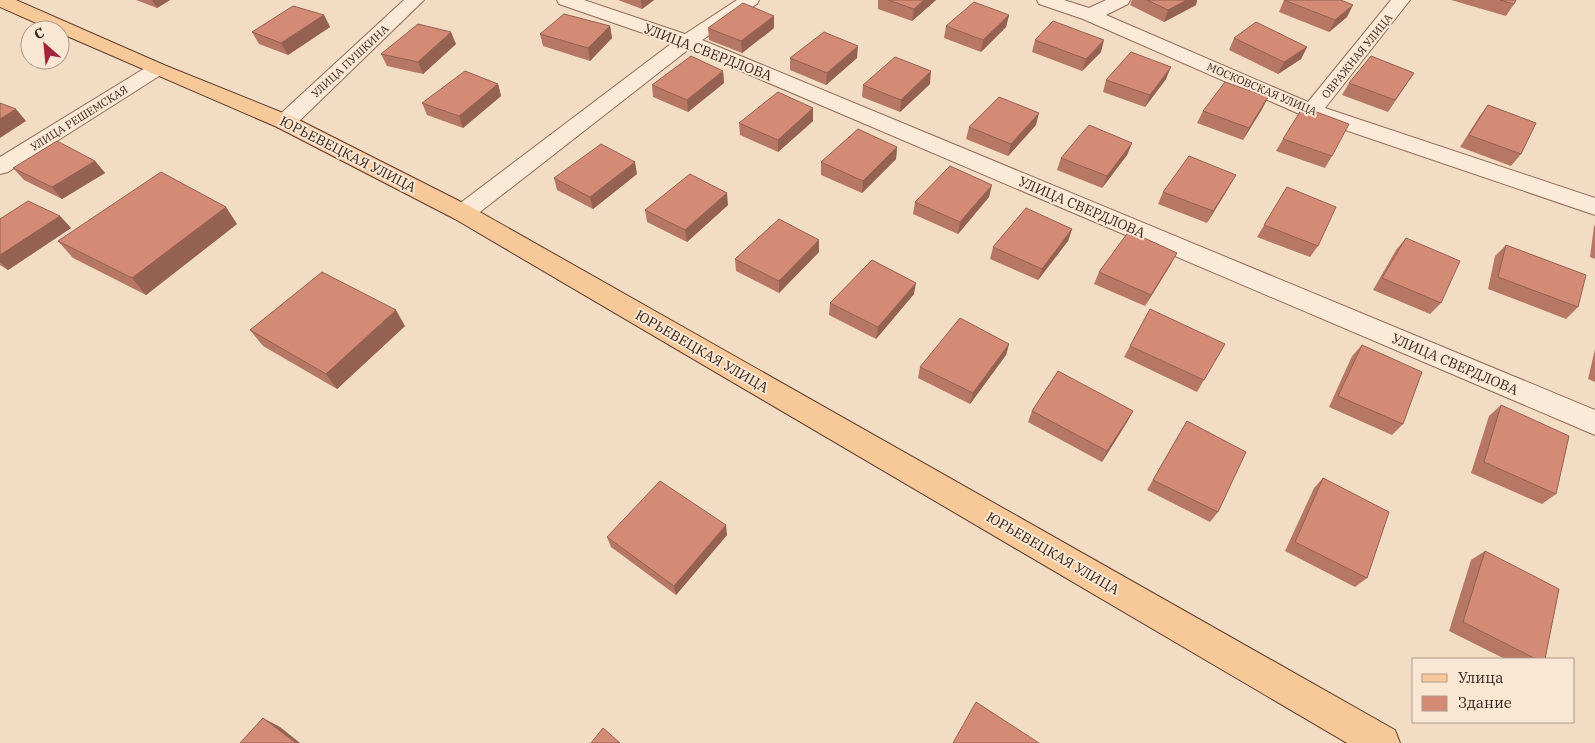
<svg xmlns="http://www.w3.org/2000/svg" width="1595" height="743" font-family="'IBM Plex Serif',serif">
  <style>
    .lines { fill: none; stroke-linecap: round; stroke-linejoin: round }
    .minor-casing { stroke: #8f6b58; stroke-width: 2 }
    .major-casing { stroke: #5c3a2c; stroke-width: 2 }
    .minor { fill: #fcead8; fill-rule: evenodd }
    .major { fill: #f8c998; fill-rule: evenodd }
    .wall { fill: #b67865 }
    .shaded-wall { fill: #946152 }
    .building { fill: #d48b75; stroke: #946152 }
    .labels { text-anchor: middle; stroke-width: 4; stroke-linejoin: round; paint-order: stroke }
    .far-street-label { font-size: 11px; fill: #3d271d; stroke: #f9e7d4 }
    .street-label { font-size: 14px; fill: #3d271d; stroke: #f9e7d4 }
  </style>
  <rect width="100%" height="100%" fill="#f2dcc3"/>
  <g class="lines">
    <g class="minor-casing">
      <path id="minor" d="M404,0H424L293,127L285,129L277,127L274,122L277,117Z
        M557,0H584L685,34L737,0H759L757,4L702,40L1595,410V435L689,49L471,219L463,221L455,219L451,213L455,207L672,43L559,4Z
        M1037,0H1064L1089,8L1106,0H1130L1128,4L1106,15L1308,102L1391,0H1410L1325,108L1595,198V215L1304,116L1083,19L1039,4Z
        M157,63L164,65L167,69L164,73L8,172L0,174V157L150,65Z"/>
    </g>
    <g class="major-casing">
      <path id="major" d="M0,0H16L164,65L293,117L471,207L1395,730L1400,743H1347L455,219L277,127L60,33V30H52L0,7Z"/>
    </g>
    <use href="#minor" class="minor"/>
    <use href="#major" class="major"/>
  </g>
  <path class="wall" d="M136,0H170L157,8Z
    M618,0H654L642,9Z
    M878,0H936L912,21L878,9Z
    M1132,0H1197L1196,5L1164,22L1130,5Z
    M1284,0L1347,17L1329,32L1279,12Z
    M1451,0H1516L1514,4L1506,16Z
    M324,15L330,27L288,55L259,44L252,32Z
    M1009,15L1006,27L981,52L944,38L946,26Z
    M610,26L612,38L590,61L543,46L540,34Z
    M708,28H774L742,53L709,40Z
    M1234,38L1307,47L1301,59L1278,74L1229,50Z
    M1035,40L1101,52L1082,71L1032,52Z
    M456,44L423,74L387,66L381,54Z
    M790,58H857L826,85L790,70Z
    M723,71L724,83L688,112L653,97L652,85Z
    M1414,73L1388,112L1342,95L1349,83Z
    M1166,79L1145,107L1103,92L1106,80Z
    M498,84L501,96L463,128L427,115L422,103Z
    M930,84L900,112L862,97L863,85Z
    M1268,97L1262,109L1243,140L1197,123L1203,111Z
    M1488,105L1521,154L1511,166L1460,147L1479,117Z
    M813,121L778,152L740,135L739,123Z
    M1036,125L1008,156L966,139L969,127Z
    M1283,139L1332,156L1325,168L1276,151Z
    M1132,143L1127,155L1102,188L1057,170L1061,158Z
    M897,147L896,159L862,193L821,175V162Z
    M95,161L105,173L62,199L24,180L13,168Z
    M637,174L593,209L557,190L554,178Z
    M1229,187L1207,223L1158,204L1163,192Z
    M1287,187L1318,246L1310,257L1257,237Z
    M989,197L958,234L913,214L915,202Z
    M728,205L687,242L647,222L645,210Z
    M60,216L71,228L8,270L0,265V219Z
    M237,224L146,295L73,258L58,241Z
    M1595,225V259L1590,257L1594,226Z
    M1072,229L1068,241L1038,280L990,259L993,247Z
    M1406,238L1441,303L1430,314L1373,290L1396,250Z
    M1506,245L1578,307L1566,319L1488,289L1495,256Z
    M819,252L779,293L736,271L735,259Z
    M1171,264L1145,306L1094,284L1099,272Z
    M914,294L876,339L829,315L830,303Z
    M405,326L337,389L263,346L250,330Z
    M1009,344L1006,355L970,404L918,378L920,367Z
    M1362,345L1403,424L1392,435L1329,407L1352,356Z
    M1130,346L1204,380L1197,392L1124,357Z
    M1595,349V382L1588,379Z
    M1501,405L1556,494L1542,504L1471,473L1489,416Z
    M1032,411H1133L1127,422L1102,462L1028,422Z
    M1187,421L1218,512L1210,522L1147,490Z
    M1323,478L1367,578L1355,587L1285,551L1314,488Z
    M727,535L676,595L611,547L607,537Z
    M1485,551L1545,659H1505L1449,631L1471,560Z"/>
  <path class="shaded-wall" d="M152,0H170L157,8Z
    M641,0H654L642,9Z
    M924,0H936L912,21L914,9Z
    M1187,0H1197L1196,5L1164,22L1168,10Z
    M1353,5L1347,17L1329,32L1335,20Z
    M324,15L330,27L288,55L281,43Z
    M1009,15L1006,27L981,52L983,40Z
    M774,16V28L742,53L741,41Z
    M610,26L612,38L590,61L588,48Z
    M451,32L456,44L423,74L418,62Z
    M1104,40L1101,52L1082,71L1086,59Z
    M858,46L857,58L826,85L827,73Z
    M1307,47L1301,59L1278,74L1284,62Z
    M1171,67L1166,79L1145,107L1150,95Z
    M723,71L724,83L688,112L687,100Z
    M931,71L930,84L900,112L901,100Z
    M498,84L501,96L463,128L459,116Z
    M1268,97L1262,109L1243,140L1249,128Z
    M813,108V121L778,152V140Z
    M16,109L26,121L0,138V119Z
    M1039,113L1036,125L1008,156L1011,144Z
    M1132,143L1127,155L1102,188L1107,176Z
    M897,147L896,159L862,193L863,181Z
    M95,161L105,173L62,199L52,187Z
    M635,162L637,174L593,209L590,197Z
    M1236,175L1229,187L1207,223L1213,211Z
    M992,185L989,197L958,234L960,222Z
    M727,193L728,205L687,242L685,230Z
    M226,207L237,224L146,295L132,278Z
    M60,216L71,228L8,270L0,262V255Z
    M1072,229L1068,241L1038,280L1042,269Z
    M819,240V252L779,293V281Z
    M1177,253L1171,264L1145,306L1151,295Z
    M916,283L914,294L876,339L878,327Z
    M396,310L405,326L337,389L326,374Z
    M1009,344L1006,355L970,404L973,393Z
    M1133,411L1127,422L1102,462L1107,451Z
    M726,525L727,535L676,595L674,586Z
    M263,718L280,727L300,743H296Z"/>
  <path class="building" d="M888,0H924L914,9Z
    M1147,0H1187L1168,10Z
    M1284,0H1341L1353,5L1335,20Z
    M1500,0H1516L1514,4Z
    M974,2L1009,15L983,40L946,26Z
    M743,3L774,16L741,41L708,28Z
    M293,6L324,15L281,43L252,32Z
    M564,14L610,26L588,48L540,34Z
    M1053,21L1104,40L1086,59L1035,40Z
    M1256,22L1307,47L1284,62L1234,38Z
    M418,24L451,32L418,62L381,54Z
    M824,32L858,46L827,73L790,58Z
    M1131,52L1171,67L1150,95L1106,80Z
    M691,56L723,71L687,100L652,85Z
    M1371,56L1414,73L1395,100L1349,83Z
    M895,57L931,71L901,100L863,85Z
    M465,71L498,84L459,116L422,103Z
    M1225,82L1268,97L1249,128L1203,111Z
    M778,92L813,108L778,140L739,123Z
    M999,97L1039,113L1011,144L969,127Z
    M0,103L16,109L0,119Z
    M1488,105L1536,123L1521,154L1469,135Z
    M1303,107L1349,124L1332,156L1283,139Z
    M1089,125L1132,143L1107,176L1061,158Z
    M858,129L897,147L863,181L821,162Z
    M57,141L95,161L52,187L13,168Z
    M601,144L635,162L590,197L554,178Z
    M1189,156L1236,175L1213,211L1163,192Z
    M950,166L992,185L960,222L915,202Z
    M161,172L226,207L132,278L58,241Z
    M690,174L727,193L685,230L645,210Z
    M1287,187L1336,207L1318,246L1264,225Z
    M28,201L60,216L0,255V219Z
    M1026,208L1072,229L1042,269L993,247Z
    M779,219L819,240L779,281L735,259Z
    M1129,231L1177,253L1151,295L1099,272Z
    M1406,238L1460,261L1441,303L1382,278Z
    M1506,245L1586,275L1578,307L1498,277Z
    M872,260L916,283L878,327L830,303Z
    M322,272L396,310L326,374L250,330Z
    M1150,309L1225,344L1204,380L1130,346Z
    M960,318L1009,344L973,393L920,367Z
    M1362,345L1422,372L1403,424L1338,396Z
    M1058,371L1133,411L1107,451L1032,411Z
    M1501,405L1569,436L1556,494L1484,462Z
    M1187,421L1246,452L1218,512L1153,480Z
    M1323,478L1389,512L1367,578L1295,542Z
    M660,481L726,525L674,586L607,537Z
    M1485,551L1559,589L1545,659H1536L1463,622Z
    M976,702L1039,743H953Z
    M263,718L296,743H240Z
    M603,728L620,743H591Z"/>
  <g class="labels">
    <g class="far-street-label">
      <text transform="translate(1357 56) rotate(-51)" y="4">ОВРАЖНАЯ УЛИЦА</text>
      <text transform="translate(350 61) rotate(-43)" y="4">УЛИЦА ПУШКИНА</text>
      <text transform="translate(1262 89) rotate(23)" y="4">МОСКОВСКАЯ УЛИЦА</text>
      <text transform="translate(79 118) rotate(-32)" y="4">УЛИЦА РЕШЕМСКАЯ</text>
    </g>
    <g class="street-label">
      <text transform="translate(708 52) rotate(21)" y="5">УЛИЦА СВЕРДЛОВА</text>
      <text transform="translate(348 154) rotate(27)" y="5">ЮРЬЕВЕЦКАЯ УЛИЦА</text>
      <text transform="translate(1082 207) rotate(23)" y="5">УЛИЦА СВЕРДЛОВА</text>
      <text transform="translate(702 351) rotate(30)" y="5">ЮРЬЕВЕЦКАЯ УЛИЦА</text>
      <text transform="translate(1455 364) rotate(23)" y="5">УЛИЦА СВЕРДЛОВА</text>
      <text transform="translate(1053 553) rotate(30)" y="5">ЮРЬЕВЕЦКАЯ УЛИЦА</text>
    </g>
  </g>
  <rect x="1412" y="658" width="162" height="65" fill="#f9e7d4" stroke="#ae9a8b"/>
  <rect x="1422" y="674" width="25" height="8" fill="#f8c998" stroke="#ae9a8b"/>
  <text x="1458" y="683" font-size="15" fill="#3d271d">Улица</text>
  <rect x="1422" y="696" width="25" height="15" fill="#d48b75" stroke="#ae9a8b"/>
  <text x="1458" y="708" font-size="15" fill="#3d271d">Здание</text>
  <g transform="translate(45 45) rotate(333)"><circle r="24" fill="#f9e7d4" stroke="#ae9a8b"/>
  <path d="M0-4L9 19L0 12L-9 19Z" fill="#a4223b"/>
  <text y="-8" font-size="14" font-weight="bold" text-anchor="middle" fill="#3d271d">С</text>
  </g>
</svg>
